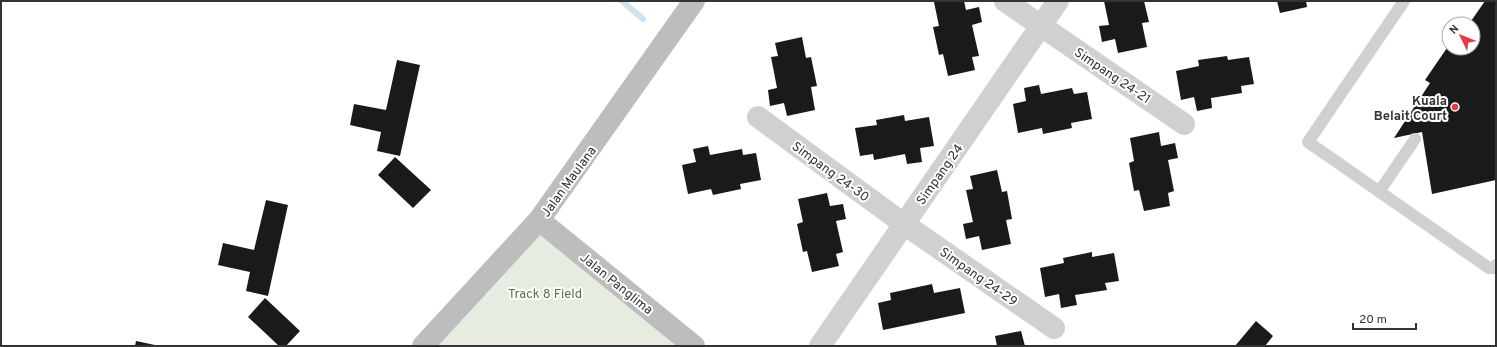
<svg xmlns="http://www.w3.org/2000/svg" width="1497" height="347" font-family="Overpass,sans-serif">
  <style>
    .green { fill: #e6ecdf }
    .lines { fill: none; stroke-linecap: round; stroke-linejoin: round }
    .stream { stroke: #cfe2ee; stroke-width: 6 }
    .building { fill: #1a1a1a }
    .lane { stroke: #d0d0d0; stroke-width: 12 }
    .street { stroke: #d0d0d0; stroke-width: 22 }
    .secondary { stroke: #bdbdbd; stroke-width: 22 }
    .poi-dot { fill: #e63946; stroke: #fff; stroke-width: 1.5 }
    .labels { text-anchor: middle; stroke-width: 4; stroke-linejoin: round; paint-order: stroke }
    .street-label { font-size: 13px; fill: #333; stroke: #fff }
    .poi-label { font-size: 13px; font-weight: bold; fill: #333; stroke: #fff; text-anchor: end }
    .park-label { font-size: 13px; fill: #56703f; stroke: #fff }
  </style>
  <rect width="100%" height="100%" fill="#fff"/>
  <path class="green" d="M539,220L694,346H422Z"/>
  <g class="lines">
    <path class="stream" d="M622,1L643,19"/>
  </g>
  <path class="building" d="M940,1H964L966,10L979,7L982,22L972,25L979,56L972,57L975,70L948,76L943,54L939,55L933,27L939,26L934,2Z
    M1104,1H1144L1149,22L1142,23L1147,47L1118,53L1115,39L1102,42L1099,26L1109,25Z
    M1277,1H1306L1307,7L1280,13Z
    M1485,1H1496V180L1432,194L1422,132L1394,138L1430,83L1425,80L1449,45V48H1473V24H1469Z
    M802,37L806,58L811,57L817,86L811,87L815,110L787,116L784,103L770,106L768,90L777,88L771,57L778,56L775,43Z
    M1227,56L1228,60L1249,57L1254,84L1241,86L1242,93L1211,98L1212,108L1197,111L1194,97L1181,100L1176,71L1199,66L1198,60Z
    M397,60L420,65L400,156L377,151L381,132L350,125L354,104L386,110Z
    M1039,85L1041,94L1072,88L1074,94L1087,92L1092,119L1071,123L1072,128L1043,134L1042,128L1018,133L1013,104L1026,101L1024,88Z
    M904,115L905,121L929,117L934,146L920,148L922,162L907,164L905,154L874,160L873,154L860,156L855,128L877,125L876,120Z
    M1159,132L1161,146L1175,143L1178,158L1168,160L1174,191L1168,193L1170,206L1144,211L1139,190L1134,191L1129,163L1134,161L1130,138Z
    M708,146L710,155L742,149L743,155L756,153L761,180L740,184L741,189L713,195L711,189L688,194L682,165L696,162L693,149Z
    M395,157L431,190L413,208L378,175Z
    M997,170L1002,192L1007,191L1012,219L1006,220L1011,244L982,250L979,236L966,239L963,224L973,222L966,190L973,189L970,176Z
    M827,193L830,206L843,204L846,219L836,221L843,252L836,254L839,266L812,272L807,251L803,252L797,224L803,222L798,199Z
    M266,200L288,205L268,296L246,291L250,272L218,265L223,243L254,250Z
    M1092,252V257L1114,253L1119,281L1105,283L1107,290L1075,295L1077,305L1061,308L1059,294L1045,297L1040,268L1064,263L1063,258Z
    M932,284L934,293L960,288L965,313L883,330L878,303L891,300L890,293Z
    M265,298L300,331L286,346H279L248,317Z
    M1256,321L1273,336L1265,346H1235Z
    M1021,331L1025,346H997L995,336Z
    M136,341L155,345V346H135Z"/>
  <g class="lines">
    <path class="lane" d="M1404,1L1308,142L1489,268H1494L1496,265
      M1379,192L1415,139"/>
    <path class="street" d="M1005,1L1184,124
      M758,117L904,224L1054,328
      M820,346L1058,1"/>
    <path class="secondary" d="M539,220L694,346
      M423,346L539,220L694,1"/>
  </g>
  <circle class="poi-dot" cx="1455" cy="107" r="4"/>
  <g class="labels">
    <g class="street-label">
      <text transform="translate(1113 75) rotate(34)" y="5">Simpang 24-21</text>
      <text transform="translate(831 171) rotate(36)" y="5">Simpang 24-30</text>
      <text transform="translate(939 174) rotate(-55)" y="5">Simpang 24</text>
      <text transform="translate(568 181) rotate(-54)" y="5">Jalan Maulana</text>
      <text transform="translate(979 276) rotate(35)" y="5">Simpang 24-29</text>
      <text transform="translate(617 283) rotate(39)" y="5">Jalan Panglima</text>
    </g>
    <g class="poi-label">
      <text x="1447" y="105">Kuala<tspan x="1447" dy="15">Belait Court</tspan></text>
    </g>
    <g class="park-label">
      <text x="545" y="298">Track 8 Field</text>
    </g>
  </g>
  <rect width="1497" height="347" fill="none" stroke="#333333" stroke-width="4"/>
  <g transform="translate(1461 36) rotate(313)"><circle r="19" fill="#ffffff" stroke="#adadad"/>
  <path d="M0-3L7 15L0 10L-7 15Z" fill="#e63946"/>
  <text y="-6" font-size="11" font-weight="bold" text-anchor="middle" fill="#333333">N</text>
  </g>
  <path d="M1353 323v6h63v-6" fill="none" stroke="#333333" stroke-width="2"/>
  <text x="1359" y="323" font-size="12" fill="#333333" stroke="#ffffff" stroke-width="3" paint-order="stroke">20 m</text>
</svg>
